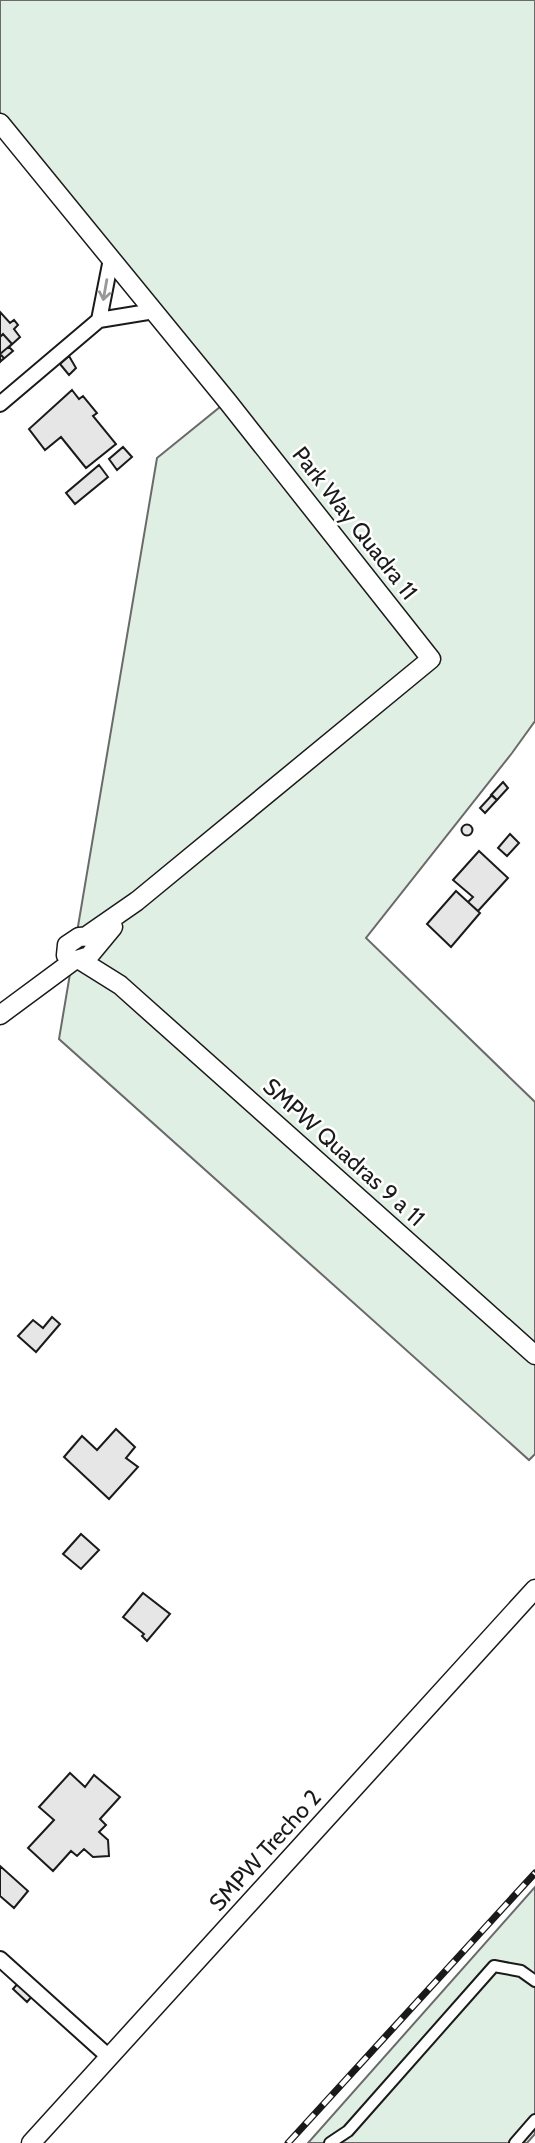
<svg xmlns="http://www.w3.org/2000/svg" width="535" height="2143" font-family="Cabin,sans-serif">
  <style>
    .green { fill: #e0efe3; stroke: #6a6a6a; stroke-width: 2 }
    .building { fill: #e6e6e6; stroke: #1a1a1a; stroke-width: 2 }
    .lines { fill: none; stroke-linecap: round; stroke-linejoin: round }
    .pedestrian-casing { stroke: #1a1a1a; stroke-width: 14 }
    .minor-casing { stroke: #1a1a1a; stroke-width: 18 }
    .tertiary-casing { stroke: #1a1a1a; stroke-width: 21 }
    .pedestrian { stroke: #fff; stroke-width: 10 }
    .minor { stroke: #fff; stroke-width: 14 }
    .tertiary { stroke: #fff; stroke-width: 18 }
    .rail-casing { stroke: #1a1a1a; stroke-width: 7 }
    .rail { stroke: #fff; stroke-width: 4.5; stroke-dasharray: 13; stroke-linecap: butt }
    .oneway { stroke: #989898 }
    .labels { text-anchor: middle; stroke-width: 5; stroke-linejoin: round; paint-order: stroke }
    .street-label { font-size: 23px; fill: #1a1a1a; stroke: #fff }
  </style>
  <rect width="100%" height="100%" fill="#fff"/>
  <path class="green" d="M0,0H535V721L512,753L366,938L535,1102V1454L529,1460L59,1039L157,458L231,398L0,123Z
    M535,1887V2134L527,2143H308Z"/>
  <path class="building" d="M0,312L10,323L14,320L18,325L14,329L20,337L9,347L13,351L0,362Z
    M3,334L12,344L0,354L4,358L0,362V337Z
    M69,356L76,368L69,375L60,364Z
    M72,390L79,399L83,396L97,413L93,416L116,444L86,468L61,437L45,450L29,429Z
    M123,447L132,457L117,470L109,459Z
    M99,465L108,477L75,504L66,493Z
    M503,782L508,788L497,800L491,795Z
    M492,795L497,800L485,813L480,808Z
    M461.5 830a5.5 5.5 0 1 1 11 0a5.5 5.5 0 1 1-11 0Z
    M510,834L519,843L507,856L498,848Z
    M479,851L508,878L478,911L468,902L473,897L453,880Z
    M456,891L480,913L451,947L427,924Z
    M52,1317L60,1324L36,1352L18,1336L33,1320L43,1328Z
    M116,1429L135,1447L126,1458L138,1467L109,1499L64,1457L82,1436L97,1450Z
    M81,1534L99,1550L81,1569L63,1554Z
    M143,1593L170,1614L147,1641L142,1636L144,1634L123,1617Z
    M70,1773L85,1787L94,1775L120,1797L100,1819L106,1825L99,1832L108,1840L109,1856L93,1857L84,1849L77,1856L71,1851L53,1871L28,1848L54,1820L39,1807Z
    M0,1866L28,1891L14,1908L0,1896Z
    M20,1981L34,1994L27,2002L13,1989Z"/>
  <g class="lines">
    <g class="pedestrian-casing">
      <path id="pedestrian" d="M330,2143L348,2131L494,1966L521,1971L535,1981
        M515,2143L535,2120"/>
    </g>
    <g class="minor-casing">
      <path id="minor" d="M99,320L111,259
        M0,404L99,320L154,311
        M0,1959L109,2057"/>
    </g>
    <g class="tertiary-casing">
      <path id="tertiary" d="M0,123L228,402L431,659L137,901L88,935
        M97,944L92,936L79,937L67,945L66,955L73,961L89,956L113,927
        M80,960L120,985L535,1355
        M0,1015L73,961
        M31,2143L535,1589"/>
    </g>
    <use href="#pedestrian" class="pedestrian"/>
    <use href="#minor" class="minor"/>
    <use href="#tertiary" class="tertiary"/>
    <g class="rail-casing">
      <path id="rail" d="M288,2143L535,1873"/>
    </g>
    <use href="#rail" class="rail"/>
  </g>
  <defs><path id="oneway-shaft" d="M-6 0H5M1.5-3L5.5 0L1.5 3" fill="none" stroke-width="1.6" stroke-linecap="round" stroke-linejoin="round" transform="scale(1.75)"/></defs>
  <use class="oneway" href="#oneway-shaft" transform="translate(105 290) rotate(100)"/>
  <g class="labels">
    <g class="street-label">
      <text transform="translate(355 523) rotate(52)" y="8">Park Way Quadra 11</text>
      <text transform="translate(344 1152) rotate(42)" y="8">SMPW Quadras 9 a 11</text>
      <text transform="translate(265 1850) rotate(-48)" y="8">SMPW Trecho 2</text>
    </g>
  </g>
</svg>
